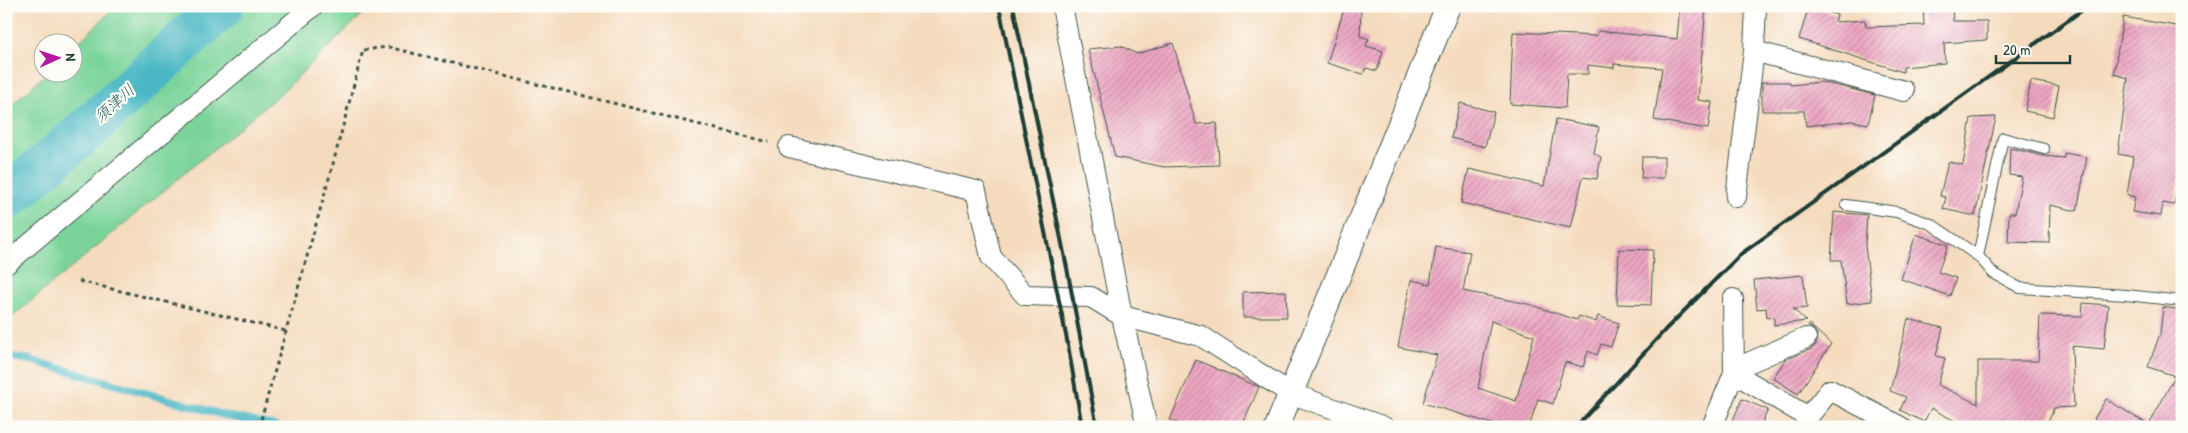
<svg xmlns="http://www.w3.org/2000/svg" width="2188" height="433" font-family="'Patrick Hand','Klee One',sans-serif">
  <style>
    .green { fill: #7ad49a; stroke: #4c8867 }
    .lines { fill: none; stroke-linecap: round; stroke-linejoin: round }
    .stream { stroke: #4ab7c4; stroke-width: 8 }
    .river { stroke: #4ab7c4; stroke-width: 44 }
    .building { fill: url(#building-hatch); fill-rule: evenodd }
    .service-casing { stroke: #3f5549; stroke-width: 12 }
    .minor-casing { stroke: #3f5549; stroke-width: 22 }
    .tertiary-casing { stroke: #3f5549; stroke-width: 26 }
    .path { stroke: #3f5549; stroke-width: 3; stroke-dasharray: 4 4; stroke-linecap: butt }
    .service { stroke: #fff; stroke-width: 10 }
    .minor { stroke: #fff; stroke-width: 20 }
    .tertiary { stroke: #fff; stroke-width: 24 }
    .rail { stroke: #1f3d34; stroke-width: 4 }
    .labels { text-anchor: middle; stroke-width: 4.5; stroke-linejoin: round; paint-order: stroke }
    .water-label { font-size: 16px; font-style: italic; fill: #2c625f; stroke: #fdfcf7 }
  </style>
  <defs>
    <pattern id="building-hatch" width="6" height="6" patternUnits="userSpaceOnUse" patternTransform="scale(1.25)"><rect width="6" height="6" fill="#eda6c2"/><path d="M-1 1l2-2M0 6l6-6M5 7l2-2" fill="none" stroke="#bf889e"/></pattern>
  </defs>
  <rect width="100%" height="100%" fill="#fdfcf7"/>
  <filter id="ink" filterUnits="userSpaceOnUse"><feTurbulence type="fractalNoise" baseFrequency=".02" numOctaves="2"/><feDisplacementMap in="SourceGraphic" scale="10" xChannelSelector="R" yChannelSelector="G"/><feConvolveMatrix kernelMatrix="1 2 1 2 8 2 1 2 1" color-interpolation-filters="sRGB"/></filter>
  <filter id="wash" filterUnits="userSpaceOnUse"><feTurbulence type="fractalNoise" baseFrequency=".0096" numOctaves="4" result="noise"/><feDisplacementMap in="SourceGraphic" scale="20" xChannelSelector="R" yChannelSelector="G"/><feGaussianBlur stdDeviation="1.12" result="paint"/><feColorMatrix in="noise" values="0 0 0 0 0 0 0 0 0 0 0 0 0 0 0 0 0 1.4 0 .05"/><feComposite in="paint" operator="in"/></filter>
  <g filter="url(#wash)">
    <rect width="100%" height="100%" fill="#f5dbbe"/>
    <path class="green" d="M116,6H371L281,93L6,322V110L47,73L72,72L73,48Z"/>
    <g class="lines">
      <path class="stream" d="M6,356L30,360L227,416L278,427"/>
      <path class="river" d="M6,199L91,126L222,6"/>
    </g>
    <g id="blocks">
      <path class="building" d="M1345,6H1361L1360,36L1369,39L1366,46L1383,51L1377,71L1366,68L1363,74L1327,63Z
        M1680,6H1706L1698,100L1712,102L1708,129L1654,120L1662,68L1614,64V68L1588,65V74H1567L1565,108L1510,104L1513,32L1597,36L1598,31L1677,39Z
        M1809,6L1837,15L1835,22L1865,20L1866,27L1924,25L1923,6H1952L1953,21H1987V40L1944,43L1945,63L1903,67V72L1799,39Z
        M2123,17L2182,27V160L2174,205L2163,203L2161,216L2132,212L2135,197L2127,195L2133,157L2118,154L2128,78L2114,74Z
        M1173,43L1196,124L1217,123L1219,165L1164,167L1115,157L1088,49L1121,46L1137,54Z
        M2031,81L2059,86L2053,117L2025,111Z
        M1762,82H1790V85L1822,82L1875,95L1868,124L1852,121L1806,126L1804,111H1762Z
        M1460,103L1494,112L1485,147L1451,138Z
        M1996,117L1975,216L1943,209L1946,197L1940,196L1948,162L1963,165L1971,118Z
        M1556,119L1599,127L1594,153L1601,157L1597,179L1583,177L1571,228L1461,203L1469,169L1544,186Z
        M2010,148L2043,156L2064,158V153L2087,157L2077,211L2050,205L2049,243L2008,242L2009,213H2015L2022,177L2009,175Z
        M1642,157H1664V178H1641Z
        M1834,212L1867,215L1865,246L1872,301L1847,304L1841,260H1831Z
        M1916,234L1948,245L1938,272L1956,278L1950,296L1901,279Z
        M1436,247L1470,252L1463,291L1528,304L1577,320L1579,316L1596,322L1598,316L1619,323L1611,347L1601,344L1597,355L1588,351L1583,367L1565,362L1553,404L1538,399L1529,427H1503L1423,403L1437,355L1398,347L1411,280L1430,284ZM1491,321L1534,336L1516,401L1478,388Z
        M1619,249L1653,250L1651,305L1617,304Z
        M1803,275L1807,308L1793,309L1806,321L1774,325V317L1767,318L1766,308L1757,309L1754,280Z
        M1286,291L1287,317H1243V292Z
        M2083,303L2108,305L2104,349L2072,346L2074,407L2054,408L2046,427H1966L1931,408L1924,422L1900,410L1906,397L1890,391L1908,319L1943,328L1936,356L1945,358L1938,385L1978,404V361H2038L2040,315L2082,316Z
        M2163,307L2182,310V427H2107L2094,419L2106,399L2149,425L2175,376L2148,367L2160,334Z
        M1809,324L1831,344L1798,394L1773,378L1785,360L1811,349L1816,345L1817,334L1813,329L1808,326Z
        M1196,360L1259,387L1242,427H1186L1170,420Z
        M1742,399L1768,410L1760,427H1730Z"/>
    </g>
  </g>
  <g filter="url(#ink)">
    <use href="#blocks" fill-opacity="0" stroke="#3f5549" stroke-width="1"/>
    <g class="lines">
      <g class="service-casing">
        <path id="service" d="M1846,205L1897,212L1931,224L1978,256L1993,273L2020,288L2126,295L2182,301
          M1978,256L2003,138L2044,149"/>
      </g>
      <g class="minor-casing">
        <path id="minor" d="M1062,6L1122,316L1147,427
          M1754,51L1904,91
          M789,147L976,191L991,257L1025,295L1091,297L1122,316L1201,336L1290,393L1384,427
          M1736,197L1754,51L1756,6
          M6,264L313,6
          M1734,369L1806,338
          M1734,373L1808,417L1830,390L1901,427
          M1712,427L1734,373L1733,299"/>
      </g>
      <g class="tertiary-casing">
        <path id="tertiary" d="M1277,427L1448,6"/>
      </g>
      <path class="path" d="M43,6L55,7
        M56,7L97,6
        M79,281L286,331
        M259,427L333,164L363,50L388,47L769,142"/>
      <use href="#service" class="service"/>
      <use href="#minor" class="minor"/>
      <use href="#tertiary" class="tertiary"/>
      <path class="rail" d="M999,6L1068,345L1082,427
        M1013,6L1067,268L1097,427
        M1576,427L1665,330L1741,254L2088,6"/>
    </g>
  </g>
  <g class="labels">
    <g class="water-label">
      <text transform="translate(114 103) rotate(-42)" y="6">須津川</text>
    </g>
  </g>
  <rect width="2188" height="433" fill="none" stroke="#fdfcf7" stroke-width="25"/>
  <g transform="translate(58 58) rotate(87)"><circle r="24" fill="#fdfcf7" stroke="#a4b0a9"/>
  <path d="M0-4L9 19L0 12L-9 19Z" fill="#b5179e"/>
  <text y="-8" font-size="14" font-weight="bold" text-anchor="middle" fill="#1f3d34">N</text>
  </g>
  <path d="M1996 55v8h74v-8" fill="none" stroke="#1f3d34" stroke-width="2.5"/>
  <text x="2003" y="55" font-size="15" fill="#1f3d34" stroke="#fdfcf7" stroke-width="4" paint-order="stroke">20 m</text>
</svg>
